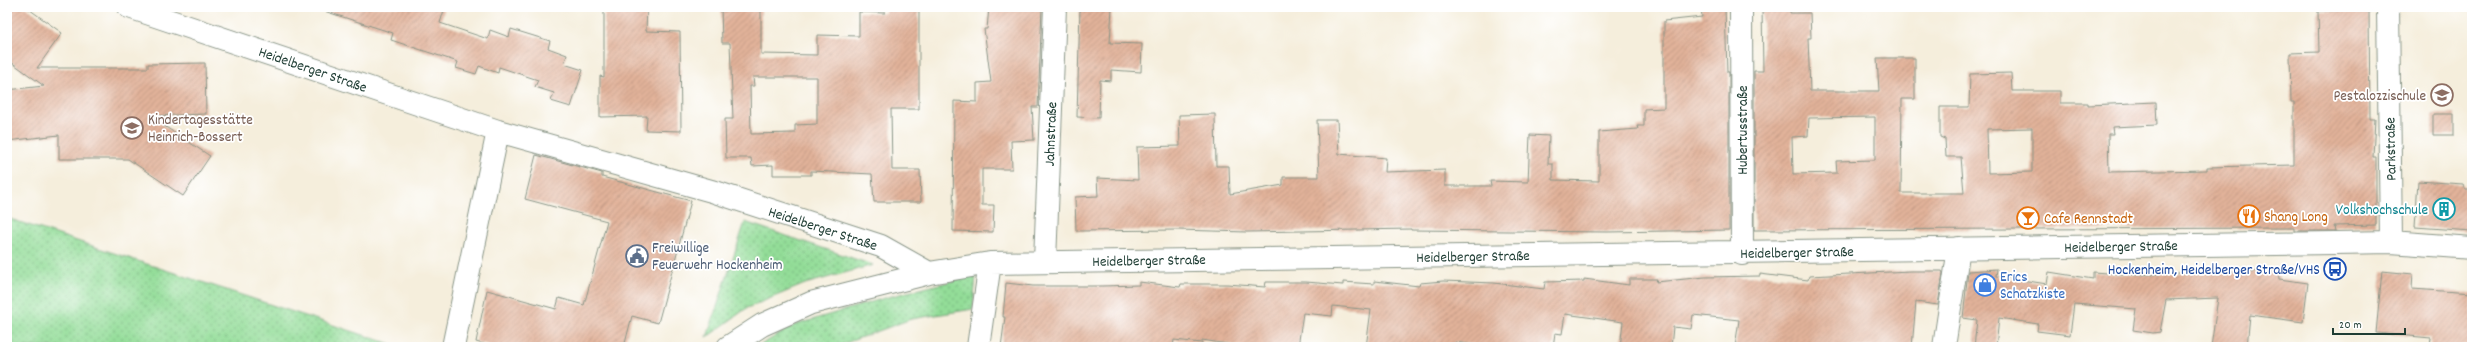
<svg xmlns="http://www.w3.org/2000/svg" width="2479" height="354" font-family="Dekko,sans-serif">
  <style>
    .grass { fill: url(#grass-dots); stroke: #598d66 }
    .building { fill: url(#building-hatch); fill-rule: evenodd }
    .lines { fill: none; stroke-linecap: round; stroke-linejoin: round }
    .street-casing { stroke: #8a9688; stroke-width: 24 }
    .street { stroke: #fff; stroke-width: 22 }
    .labels { text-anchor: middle; stroke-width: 3.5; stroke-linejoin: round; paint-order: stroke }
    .street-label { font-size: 15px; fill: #1f3d34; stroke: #fff }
    .education-label { font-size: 15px; fill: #785e54; stroke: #fff; text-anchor: end }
    .culture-label { font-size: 15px; fill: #0d838f; stroke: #fff; text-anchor: end }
    .food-label { font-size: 15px; fill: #c56008; stroke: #fff; text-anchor: start }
    .service-label { font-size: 15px; fill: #4e5e75; stroke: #fff; text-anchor: start }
    .transit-label { font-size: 15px; fill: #164399; stroke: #fff; text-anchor: end }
    .shop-label { font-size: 15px; fill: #366cbe; stroke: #fff; text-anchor: start }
  </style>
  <defs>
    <pattern id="grass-dots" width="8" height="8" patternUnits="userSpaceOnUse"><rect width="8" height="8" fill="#93dd98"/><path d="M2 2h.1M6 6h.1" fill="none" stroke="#77b47d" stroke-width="1.8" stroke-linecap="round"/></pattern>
    <pattern id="building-hatch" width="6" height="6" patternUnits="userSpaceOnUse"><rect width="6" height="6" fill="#e2b29a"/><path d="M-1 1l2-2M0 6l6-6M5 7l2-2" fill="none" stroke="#b7927e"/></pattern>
  </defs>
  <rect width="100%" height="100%" fill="#fff"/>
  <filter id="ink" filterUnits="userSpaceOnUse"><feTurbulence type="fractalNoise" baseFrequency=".025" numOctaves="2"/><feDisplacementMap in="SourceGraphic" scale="8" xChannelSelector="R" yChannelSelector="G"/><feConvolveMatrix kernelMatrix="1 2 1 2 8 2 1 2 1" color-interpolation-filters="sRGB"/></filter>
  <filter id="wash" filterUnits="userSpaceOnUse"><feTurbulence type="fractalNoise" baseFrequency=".012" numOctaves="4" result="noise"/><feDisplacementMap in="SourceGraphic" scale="16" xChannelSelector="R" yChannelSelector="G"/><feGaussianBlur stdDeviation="0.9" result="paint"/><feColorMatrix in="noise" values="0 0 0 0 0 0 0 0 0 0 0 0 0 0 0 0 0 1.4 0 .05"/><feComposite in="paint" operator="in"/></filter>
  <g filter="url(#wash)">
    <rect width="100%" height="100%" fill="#f5eedc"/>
    <path class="grass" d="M7,218L400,347H7Z
      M745,222L873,265L805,284L747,308L707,337Z
      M976,275L973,309L911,319L835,347H757L795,325L888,297Z"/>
    <g id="blocks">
      <path class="building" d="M7,7H26L62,33L37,68H148V64L205,63L206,114L149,116L210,156L183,196L128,159H59V135L7,141V90L44,86L7,59Z
        M325,7H445L440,23L488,39L490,30L509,37L511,29L550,41L548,48L567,55L564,64L583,70L571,107L551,101L554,93L535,87L538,80L499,67L498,73L479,66L476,74L456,68L458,62L391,40L393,33L324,11Z
        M604,7H647L646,31L680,32L681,131L646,130L647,116L600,117V76L604,77Z
        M721,7H761V54L817,55V35L859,36V12L885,13V7H919V109H891L892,170H920L921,202H874L872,174L811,171V175H773V165L752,166L751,158H726L725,119H733L730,43H722ZM753,77H817V124L795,125V133L751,134L750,86H754Z
        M989,7H1042L1038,107H1032L1034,140L1011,141L1012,169H982V205H994L993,232L953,231L954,101L977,102V83L991,82L984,29H987Z
        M1080,7H1112L1110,43L1142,44L1141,72L1111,70V81L1100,80L1099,118L1077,117Z
        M1701,7H1725L1727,72H1729V230L1607,232L1411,230V229L1247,232L1178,230L1076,231L1075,197L1098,196L1097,178L1138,180L1137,147L1180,146L1179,115L1215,114L1216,166H1229L1230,194L1283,185V177H1319L1317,120H1337L1339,154L1386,158L1385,172L1445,170V186H1491L1490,181L1528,182L1530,135L1549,136L1548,164H1553V180L1599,181V132L1638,129L1637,126H1644V109L1664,108V21L1702,17Z
        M1762,7H1790V13H1810L1811,38H1808L1810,91H1879L1877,58H1915V99H1902L1901,193H1964L1961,157H1946L1945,139L1940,137V107H1969L1970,74L2011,73L2012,91H2060V103H2088V105L2156,102L2157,125L2112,127L2113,134H2108L2109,172L2207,170V167L2294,165V102H2291L2290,53L2319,52L2318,11L2369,10L2370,119H2375L2373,157H2376V225L2334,226L2335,231H2295V228L1754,230V71H1763ZM1875,117V160L1836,161L1837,173L1793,174L1792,137L1808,136L1809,118ZM2032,128V172L1988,173L1987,129Z
        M2433,114H2454V135H2433Z
        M536,155L602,173V177L691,201L658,323L632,316L624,347H495L476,342L487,290L556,309L559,298L584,305L607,221L525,199Z
        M2418,181L2463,184L2466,190H2472V231L2415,227Z
        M1997,269L1996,276L2047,284L2049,272L2093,279V272L2135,275L2223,271L2278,272L2279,279L2308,283L2303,322L2250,315L2247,347H2211L2218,298L2166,300L2160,332L2153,333L2133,330L2136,309L2074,304L2070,335L2037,331L2038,324L1999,318L1996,347H1974L1977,320L1963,318L1968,271Z
        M1910,271H1942L1943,273L1938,305L1916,302L1912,347H1735L1739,320L1693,315L1691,329L1673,327L1671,347H1620L1623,322L1565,314L1562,334L1555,333L1553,347H1490L1455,342L1454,347H1366L1371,310L1333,306L1332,316L1303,313L1298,347H1246L1202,340V343L1174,340L1173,347H1001L1005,317H1003L1006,283L1033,286H1102L1139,285V282L1180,287L1181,284H1227L1265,287L1266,282H1306L1343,285V282L1374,284V281L1419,286L1420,283L1443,281L1494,283L1544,289L1545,282L1584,281V279L1629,285V279H1657L1656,282L1705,277L1760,276V274L1808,280L1809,276Z
        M2382,271L2413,274L2412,289L2472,293V347H2430L2431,338L2376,333Z"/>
    </g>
  </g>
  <g filter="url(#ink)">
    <use href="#blocks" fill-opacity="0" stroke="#8a9688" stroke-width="1"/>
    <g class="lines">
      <g class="street-casing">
        <path id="street" d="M129,7L498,131L715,192L881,246L929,273
          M1741,7L1742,254
          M2388,7L2391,242
          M1045,261L1055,7
          M453,347L498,131
          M728,347L762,325L811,303L929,273L990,263L2335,243L2391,242L2472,248
          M978,347L990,263
          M1944,347L1959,248"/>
      </g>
      <use href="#street" class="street"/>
    </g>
  </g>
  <defs>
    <g id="school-ring" transform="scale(1.15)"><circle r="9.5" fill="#fff" stroke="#8d6e63" stroke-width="1.5"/><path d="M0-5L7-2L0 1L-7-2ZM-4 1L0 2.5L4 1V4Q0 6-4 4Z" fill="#8d6e63"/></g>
    <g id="building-ring" transform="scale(1.15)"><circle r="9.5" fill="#fff" stroke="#0f9aa8" stroke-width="1.5"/><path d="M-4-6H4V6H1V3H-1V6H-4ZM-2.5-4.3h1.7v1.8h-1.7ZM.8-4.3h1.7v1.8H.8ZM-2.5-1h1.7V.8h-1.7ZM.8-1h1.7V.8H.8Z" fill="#0f9aa8"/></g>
    <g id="restaurant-ring" transform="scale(1.15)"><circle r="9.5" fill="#fff" stroke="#e8710a" stroke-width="1.5"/><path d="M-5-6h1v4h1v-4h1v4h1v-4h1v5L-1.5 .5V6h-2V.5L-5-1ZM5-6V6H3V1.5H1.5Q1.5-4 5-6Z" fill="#e8710a"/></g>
    <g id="bar-ring" transform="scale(1.15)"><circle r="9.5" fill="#fff" stroke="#e8710a" stroke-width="1.5"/><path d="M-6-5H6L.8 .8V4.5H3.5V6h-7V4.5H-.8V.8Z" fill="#e8710a"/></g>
    <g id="civic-ring" transform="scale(1.15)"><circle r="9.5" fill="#fff" stroke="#5c6f8a" stroke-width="1.5"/><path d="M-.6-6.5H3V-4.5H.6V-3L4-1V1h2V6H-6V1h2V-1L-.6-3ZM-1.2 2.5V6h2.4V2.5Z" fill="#5c6f8a"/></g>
    <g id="bus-ring" transform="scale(1.15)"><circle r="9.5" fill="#fff" stroke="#1a4fb4" stroke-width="1.5"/><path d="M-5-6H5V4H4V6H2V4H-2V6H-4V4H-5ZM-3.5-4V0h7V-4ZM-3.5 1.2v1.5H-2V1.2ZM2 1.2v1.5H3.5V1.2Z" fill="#1a4fb4"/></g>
    <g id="shop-ring" transform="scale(1.15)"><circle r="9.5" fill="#fff" stroke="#3f7fe0" stroke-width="1.5"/><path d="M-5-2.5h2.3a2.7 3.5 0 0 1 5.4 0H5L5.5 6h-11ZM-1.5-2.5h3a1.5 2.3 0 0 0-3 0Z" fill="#3f7fe0"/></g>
  </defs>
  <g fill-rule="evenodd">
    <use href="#school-ring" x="2442" y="95"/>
    <use href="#school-ring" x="132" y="128"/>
    <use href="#building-ring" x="2444" y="209"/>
    <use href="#restaurant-ring" x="2249" y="216"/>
    <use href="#bar-ring" x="2028" y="218"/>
    <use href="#civic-ring" x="637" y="256"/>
    <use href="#bus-ring" x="2335" y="269"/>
    <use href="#shop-ring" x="1985" y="285"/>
  </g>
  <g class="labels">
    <g class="street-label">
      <text transform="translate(313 69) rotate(19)" y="5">Heidelberger Straße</text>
      <text transform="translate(1742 130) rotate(-90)" y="5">Hubertusstraße</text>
      <text transform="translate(1050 134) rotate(-88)" y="5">Jahnstraße</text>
      <text transform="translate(2390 149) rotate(-91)" y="5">Parkstraße</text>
      <text transform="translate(823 228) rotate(18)" y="5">Heidelberger Straße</text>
      <text transform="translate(2121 246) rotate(-1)" y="5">Heidelberger Straße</text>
      <text transform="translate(1797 252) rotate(-1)" y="5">Heidelberger Straße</text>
      <text transform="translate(1473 256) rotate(-1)" y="5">Heidelberger Straße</text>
      <text transform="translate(1149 260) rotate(-1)" y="5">Heidelberger Straße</text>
    </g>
    <g class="education-label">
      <text x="2426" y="100">Pestalozzischule</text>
      <text x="148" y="124" text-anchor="start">Kindertagesstätte<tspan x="148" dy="17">Heinrich-Bossert</tspan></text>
    </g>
    <g class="culture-label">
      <text x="2428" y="214">Volkshochschule</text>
    </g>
    <g class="food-label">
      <text x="2264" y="221">Shang Long</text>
      <text x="2044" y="223">Cafe Rennstadt</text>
    </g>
    <g class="service-label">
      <text x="652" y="252">Freiwillige<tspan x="652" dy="17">Feuerwehr Hockenheim</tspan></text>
    </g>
    <g class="transit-label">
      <text x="2320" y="274">Hockenheim, Heidelberger Straße/VHS</text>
    </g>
    <g class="shop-label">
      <text x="2000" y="281">Erics<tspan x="2000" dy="17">Schatzkiste</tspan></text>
    </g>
  </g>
  <rect width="2479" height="354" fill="none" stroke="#fff" stroke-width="24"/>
  <path d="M2333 328v6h72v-6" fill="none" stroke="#1f3d34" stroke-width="2"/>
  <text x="2339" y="328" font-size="12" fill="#1f3d34" stroke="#ffffff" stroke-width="3" paint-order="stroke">20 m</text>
</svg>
